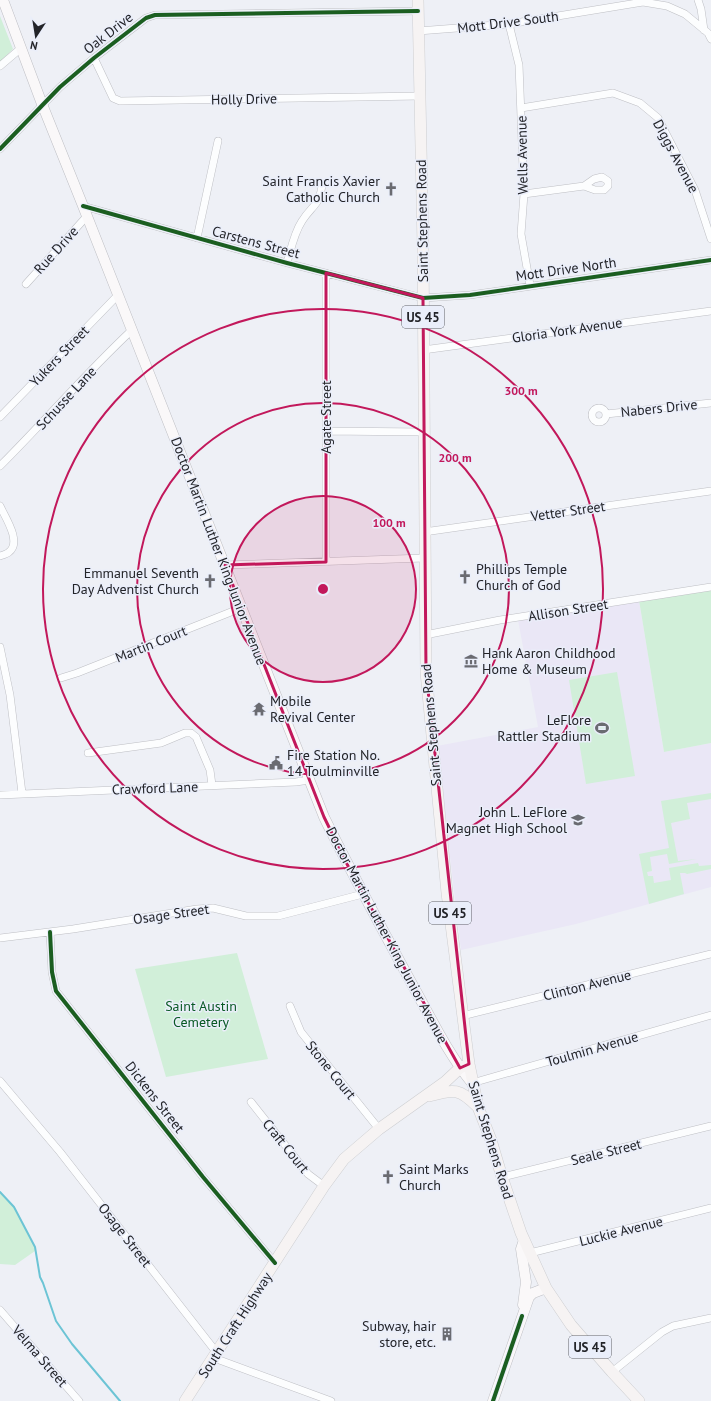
<svg xmlns="http://www.w3.org/2000/svg" width="711" height="1401" font-family="'PT Sans',sans-serif">
  <style>
    .education { fill: #eae7f6 }
    .green { fill: #d1efd9 }
    .lines { fill: none; stroke-linecap: round; stroke-linejoin: round }
    .stream { stroke: #6cc4d5; stroke-width: 2 }
    .street-casing { stroke: #bebfc4; stroke-width: 8 }
    .secondary-casing { stroke: #bebfc4; stroke-width: 11 }
    .primary-casing { stroke: #cdced1; stroke-width: 12 }
    .street { stroke: #fcfdfe; stroke-width: 7 }
    .secondary { stroke: #faf8f9; stroke-width: 10 }
    .primary { stroke: #f6f3f3; stroke-width: 11 }
    .cycleway-casing { stroke: #eaeefa; stroke-width: 6 }
    .cycleway { stroke: #1b5e20; stroke-width: 4 }
    .marked { fill: none; stroke: #c2185b; stroke-width: 3; stroke-linejoin: round }
    .ring { fill: none; stroke: #c2185b; stroke-width: 2 }
    .labels { text-anchor: middle; stroke-width: 3; stroke-linejoin: round; paint-order: stroke }
    .shield { fill: #eaeefa; stroke: #5f6168; stroke-width: 1 }
    .shield-label { font-size: 13px; font-weight: bold; fill: #232429 }
    .street-label { font-size: 14px; fill: #232429; stroke: #eaeefa }
    .poi-label { font-size: 14px; fill: #232429; stroke: #eaeefa; text-anchor: end }
    .park-label { font-size: 14px; fill: #085924; stroke: #eaeefa }
    .centre { fill: #c2185b; stroke: #eaeefa; stroke-width: 2 }
    .ring-label { font-size: 12px; text-anchor: middle; font-weight: bold; fill: #c2185b; stroke: #eaeefa; stroke-width: 3; stroke-linejoin: round; paint-order: stroke }
  </style>
  <rect width="100%" height="100%" fill="#eef0f6"/>
  <path class="education" d="M639,600L664,752L711,743V887L576,924L461,950L437,746L538,727L518,620Z"/>
  <path class="green" d="M0,16L13,49L0,62Z
    M711,588V743L664,752L639,600Z
    M617,672L635,776L586,784L569,680Z
    M711,793V799L687,803L690,819L671,823L678,861L697,859L669,864L667,854L650,857L652,871L647,872L648,876H653L654,883L671,880L669,868L698,863L699,866L711,865V869L687,874L685,873H680L684,894L649,904L639,854L669,848L661,801Z
    M237,953L268,1059L166,1077L135,969Z
    M0,1192L14,1207L35,1247V1251L15,1265L0,1264Z"/>
  <g class="lines">
    <path class="stream" d="M0,1192L14,1207L35,1247L40,1277L43,1283L56,1321L72,1344L120,1401"/>
    <g class="street-casing">
      <path id="street" d="M698,0L701,9L704,30
        M509,24L519,65L524,194L521,234L530,285
        M418,31L509,24L643,2L667,6L685,14L708,33L711,39
        M94,58L113,98L120,101L420,96
        M0,66L20,49
        M521,108L613,93L640,103L658,118L695,190L711,239
        M0,149L60,87L94,58L146,18L155,15L418,11
        M602,177L608,181V186L604,190H595L584,186L594,179Z
        M524,194L584,186
        M83,206L287,263L423,298L470,295L711,260
        M197,238L218,141
        M287,263C291,249 294,233 302,221C312,205 320,206 322,184
        M326,273V562
        M26,284L87,216
        M423,350L711,311
        M592 415a7 7 0 1 1 14 0a7 7 0 1 1-14 0Z
        M606,414L711,403
        M0,417L118,295
        M326,431L424,432
        M0,466C45,421 86,373 132,330
        M0,506C5,517 22,542 9,552C7,554 3,555 0,556
        M424,532L711,491
        M225,565L424,558
        M425,635L500,620L711,587
        M0,647L10,695L22,793
        M61,678L77,673L241,608
        M88,753L161,743L185,733H191L196,737L210,770L212,785
        M0,795L296,782L309,780
        M50,932L52,972L56,991L203,1177L275,1263
        M0,938L73,929L197,909L213,908L246,916H278L363,894
        M290,1006L301,1032L379,1129
        M462,1016L711,954
        M0,1081L60,1152L217,1353
        M472,1083L711,1015
        M251,1102L308,1174L324,1186
        M502,1177L711,1126
        M530,1253L711,1208
        M0,1310L79,1401
        M214,1358L331,1401
        M612,1372L662,1332L673,1326L711,1318"/>
    </g>
    <g class="secondary-casing">
      <path id="secondary" d="M3,0L42,104L83,206L324,817C352,874 382,929 412,984C431,1018 448,1054 472,1083
        M523,1305L526,1282L521,1249L524,1240
        M493,1401L529,1297L533,1293L546,1288"/>
    </g>
    <g class="primary-casing">
      <path id="primary" d="M418,0L423,246L426,672L447,893L469,1064L478,1107L491,1140L502,1177L521,1233L546,1288L571,1325L612,1372L639,1401
        M429,1096C455,1089 459,1088 478,1107
        M185,1401L324,1186L344,1159L379,1129L445,1082L460,1068L469,1064"/>
    </g>
    <use href="#street" class="street"/>
    <use href="#secondary" class="secondary"/>
    <use href="#primary" class="primary"/>
    <g class="cycleway-casing">
      <path id="cycleway" d="M0,149L60,87L94,58L146,18L155,15L418,11
        M83,206L287,263L423,298L470,295L711,260
        M50,932L52,972L56,991L203,1177L275,1263
        M493,1401L522,1316"/>
    </g>
    <use href="#cycleway" class="cycleway"/>
  </g>
  <path class="marked" d="M326,273L423,298L426,672L469,1064L460,1068L349,868L324,817L225,565L326,562Z"/>
  <circle cx="323" cy="589" r="93" fill="#c2185b" fill-opacity=".12"/>
  <g class="ring">
    <circle cx="323" cy="589" r="93"/>
    <circle cx="323" cy="589" r="186"/>
    <circle cx="323" cy="589" r="280"/>
  </g>
  <defs>
    <g id="church-bare" transform="scale(1.08)"><path d="M-1.2-6h2.4v3.5h3.3v2.4h-3.3V6h-2.4V-.1h-3.3v-2.4h3.3Z" fill="#6a6b71" stroke="#eaeefa" stroke-width="2.5" paint-order="stroke"/></g>
    <g id="museum-bare" transform="scale(1.08)"><path d="M0-6L6-3V-2H-6V-3ZM-5-1h2V3h-2ZM-1-1h2V3h-2ZM3-1h2V3H3ZM-6 4H6V6H-6Z" fill="#6a6b71" stroke="#eaeefa" stroke-width="2.5" paint-order="stroke"/></g>
    <g id="temple-bare" transform="scale(1.08)"><path d="M0-6L5-2H3V0L6.5 2.5H4V6H1.5V3h-3V6H-4V2.5H-6.5L-3 0V-2H-5Z" fill="#6a6b71" stroke="#eaeefa" stroke-width="2.5" paint-order="stroke"/></g>
    <g id="stadium-bare" transform="scale(1.08)"><path d="M0-5a6.5 5 0 1 0 0 10a6.5 5 0 1 0 0-10ZM-3.5-1.8h7v3.6h-7Z" fill="#6a6b71" stroke="#eaeefa" stroke-width="2.5" paint-order="stroke"/></g>
    <g id="civic-bare" transform="scale(1.08)"><path d="M-.6-6.5H3V-4.5H.6V-3L4-1V1h2V6H-6V1h2V-1L-.6-3ZM-1.2 2.5V6h2.4V2.5Z" fill="#6a6b71" stroke="#eaeefa" stroke-width="2.5" paint-order="stroke"/></g>
    <g id="school-bare" transform="scale(1.08)"><path d="M0-5L7-2L0 1L-7-2ZM-4 1L0 2.5L4 1V4Q0 6-4 4Z" fill="#6a6b71" stroke="#eaeefa" stroke-width="2.5" paint-order="stroke"/></g>
    <g id="building-bare" transform="scale(1.08)"><path d="M-4-6H4V6H1V3H-1V6H-4ZM-2.5-4.3h1.7v1.8h-1.7ZM.8-4.3h1.7v1.8H.8ZM-2.5-1h1.7V.8h-1.7ZM.8-1h1.7V.8H.8Z" fill="#6a6b71" stroke="#eaeefa" stroke-width="2.5" paint-order="stroke"/></g>
  </defs>
  <g fill-rule="evenodd">
    <use href="#church-bare" x="391" y="189"/>
    <use href="#church-bare" x="465" y="577"/>
    <use href="#church-bare" x="210" y="581"/>
    <use href="#museum-bare" x="471" y="661"/>
    <use href="#temple-bare" x="259" y="709"/>
    <use href="#stadium-bare" x="602" y="728"/>
    <use href="#civic-bare" x="276" y="763"/>
    <use href="#school-bare" x="578" y="820"/>
    <use href="#church-bare" x="388" y="1177"/>
    <use href="#building-bare" x="447" y="1334"/>
  </g>
  <g class="labels">
    <g class="shield">
      <rect x="402" y="306" width="42" height="22" rx="3"/>
      <rect x="429" y="902" width="42" height="22" rx="3"/>
      <rect x="569" y="1336" width="42" height="22" rx="3"/>
    </g>
    <g class="shield-label">
      <text x="423" y="322">US 45</text>
      <text x="450" y="918">US 45</text>
      <text x="590" y="1352">US 45</text>
    </g>
    <g class="street-label">
      <text transform="translate(508 22) rotate(-7)" y="5">Mott Drive South</text>
      <text transform="translate(108 33) rotate(-38)" y="5">Oak Drive</text>
      <text transform="translate(244 99) rotate(-1)" y="5">Holly Drive</text>
      <text transform="translate(522 155) rotate(-91)" y="5">Wells Avenue</text>
      <text transform="translate(676 156) rotate(62)" y="5">Diggs Avenue</text>
      <text transform="translate(422 221) rotate(-91)" y="5">Saint Stephens Road</text>
      <text transform="translate(256 242) rotate(15)" y="5">Carstens Street</text>
      <text transform="translate(56 250) rotate(-48)" y="5">Rue Drive</text>
      <text transform="translate(566 269) rotate(-8)" y="5">Mott Drive North</text>
      <text transform="translate(567 330) rotate(-8)" y="5">Gloria York Avenue</text>
      <text transform="translate(59 356) rotate(-46)" y="5">Yukers Street</text>
      <text transform="translate(66 398) rotate(-47)" y="5">Schusse Lane</text>
      <text transform="translate(659 408) rotate(-6)" y="5">Nabers Drive</text>
      <text transform="translate(326 417) rotate(-90)" y="5">Agate Street</text>
      <text transform="translate(568 511) rotate(-8)" y="5">Vetter Street</text>
      <text transform="translate(219 551) rotate(69)" y="5">Doctor Martin Luther King Junior Avenue</text>
      <text transform="translate(568 610) rotate(-9)" y="5">Allison Street</text>
      <text transform="translate(151 644) rotate(-22)" y="5">Martin Court</text>
      <text transform="translate(431 725) rotate(-95)" y="5">Saint Stephens Road</text>
      <text transform="translate(155 788) rotate(-2)" y="5">Crawford Lane</text>
      <text transform="translate(171 914) rotate(-8)" y="5">Osage Street</text>
      <text transform="translate(387 935) rotate(62)" y="5">Doctor Martin Luther King Junior Avenue</text>
      <text transform="translate(587 985) rotate(-14)" y="5">Clinton Avenue</text>
      <text transform="translate(592 1049) rotate(-16)" y="5">Toulmin Avenue</text>
      <text transform="translate(331 1070) rotate(51)" y="5">Stone Court</text>
      <text transform="translate(155 1097) rotate(52)" y="5">Dickens Street</text>
      <text transform="translate(491 1140) rotate(73)" y="5">Saint Stephens Road</text>
      <text transform="translate(286 1146) rotate(51)" y="5">Craft Court</text>
      <text transform="translate(606 1152) rotate(-14)" y="5">Seale Street</text>
      <text transform="translate(621 1231) rotate(-14)" y="5">Luckie Avenue</text>
      <text transform="translate(125 1235) rotate(52)" y="5">Osage Street</text>
      <text transform="translate(235 1325) rotate(-57)" y="5">South Craft Highway</text>
      <text transform="translate(40 1356) rotate(49)" y="5">Velma Street</text>
    </g>
    <g class="poi-label">
      <text x="380" y="186">Saint Francis Xavier<tspan x="380" dy="16">Catholic Church</tspan></text>
      <text x="476" y="574" text-anchor="start">Phillips Temple<tspan x="476" dy="16">Church of God</tspan></text>
      <text x="199" y="578">Emmanuel Seventh<tspan x="199" dy="16">Day Adventist Church</tspan></text>
      <text x="482" y="658" text-anchor="start">Hank Aaron Childhood<tspan x="482" dy="16">Home &amp; Museum</tspan></text>
      <text x="270" y="706" text-anchor="start">Mobile<tspan x="270" dy="16">Revival Center</tspan></text>
      <text x="591" y="725">LeFlore<tspan x="591" dy="16">Rattler Stadium</tspan></text>
      <text x="287" y="760" text-anchor="start">Fire Station No.<tspan x="287" dy="16">14 Toulminville</tspan></text>
      <text x="567" y="817">John L. LeFlore<tspan x="567" dy="16">Magnet High School</tspan></text>
      <text x="399" y="1174" text-anchor="start">Saint Marks<tspan x="399" dy="16">Church</tspan></text>
      <text x="436" y="1331">Subway, hair<tspan x="436" dy="16">store, etc.</tspan></text>
    </g>
    <g class="park-label">
      <text x="201" y="1011">Saint Austin<tspan x="201" dy="16">Cemetery</tspan></text>
    </g>
  </g>
  <circle cx="323" cy="589" r="6" class="centre"/>
  <g class="ring-label">
    <text x="521" y="395">300 m</text>
    <text x="455" y="462">200 m</text>
    <text x="389" y="527">100 m</text>
  </g>
  <g transform="translate(36 36) rotate(192)" stroke="#eaeefa" stroke-width="3" paint-order="stroke">
  <path d="M0-3L7 15L0 10L-7 15Z" fill="#232429"/>
  <text y="-6" font-size="11" font-weight="bold" text-anchor="middle" fill="#232429">N</text>
  </g>
</svg>
